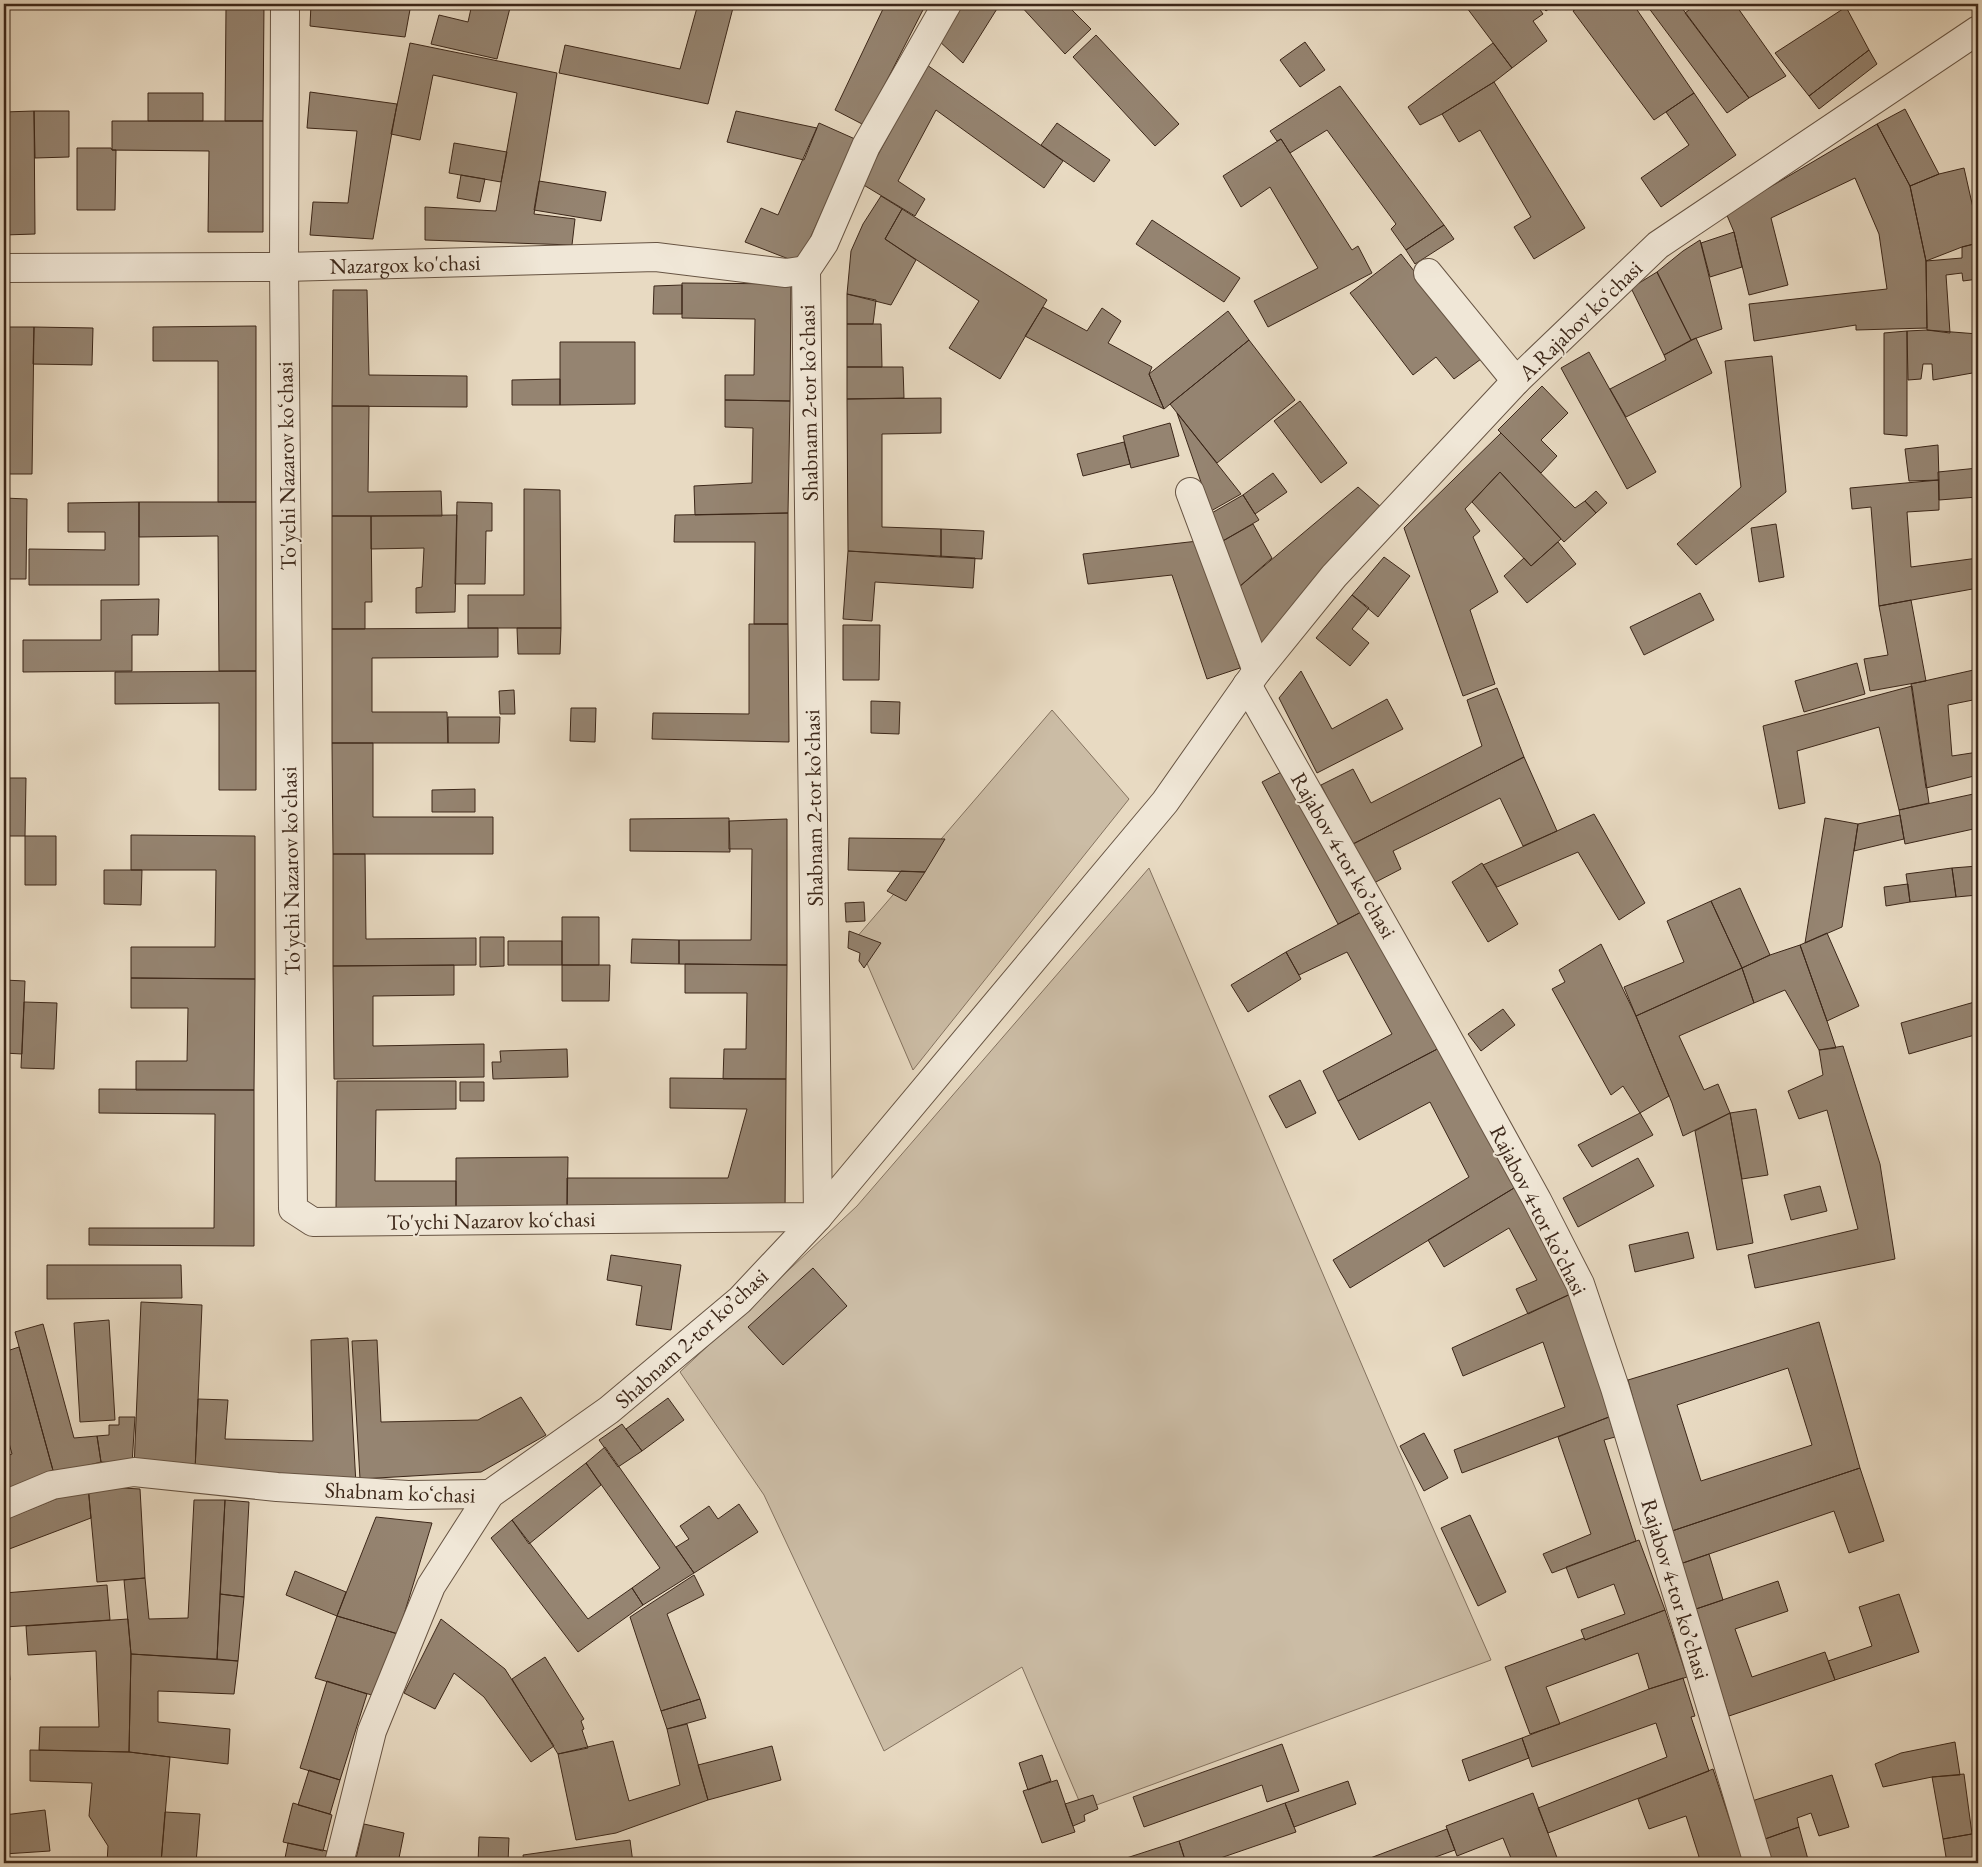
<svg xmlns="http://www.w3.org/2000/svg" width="1982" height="1867" font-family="'EB Garamond',serif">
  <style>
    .green { fill: #cbbca5; stroke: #84725f }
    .building { fill: #958471; stroke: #3c2719; fill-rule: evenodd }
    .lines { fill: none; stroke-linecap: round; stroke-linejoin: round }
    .minor-casing { stroke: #675443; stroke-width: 30 }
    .minor { stroke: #f0e7d7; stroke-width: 28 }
    .labels { text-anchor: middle; stroke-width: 4; stroke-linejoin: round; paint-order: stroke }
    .street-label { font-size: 22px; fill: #3c2719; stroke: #f0e7d7 }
  </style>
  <rect width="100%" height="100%" fill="#e8dac2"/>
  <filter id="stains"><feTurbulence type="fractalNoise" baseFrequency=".004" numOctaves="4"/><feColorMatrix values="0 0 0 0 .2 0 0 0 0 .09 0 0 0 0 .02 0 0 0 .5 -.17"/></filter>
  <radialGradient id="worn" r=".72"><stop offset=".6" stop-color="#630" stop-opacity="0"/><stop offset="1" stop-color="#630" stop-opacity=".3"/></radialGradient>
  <path class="green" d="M1052,710L1129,799L913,1070L856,938Z
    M1149,868L1388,1426L1491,1660L1083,1810L1022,1667L884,1751L764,1495L680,1372L857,1206Z"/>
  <path class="building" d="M121,4H264L263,121H225L226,8L121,7Z
    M311,4H411L405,37L310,26Z
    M472,4H511L497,59L431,44L439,15L468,22Z
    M698,4H734L708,104L559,73L565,45L680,69Z
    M859,4H926L864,125L835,110L883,9Z
    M963,4H1000L963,63L938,40Z
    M1019,4H1066L1091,29L1065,54Z
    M1464,4H1536L1543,14L1533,21L1547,41L1512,68Z
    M1539,4H1555L1546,11Z
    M1583,4H1633L1694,93L1654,120L1573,11Z
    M1652,4H1679L1749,98L1727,113L1648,7Z
    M1697,4H1735L1786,76L1749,98L1685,13Z
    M1846,7L1869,50L1809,96L1775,53Z
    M1096,35L1179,124L1155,146L1073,57Z
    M1305,42L1325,70L1300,87L1280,60Z
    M410,43L557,73L534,214L575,219L572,245L425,240V207L496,211L517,93L433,75L420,140L391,134Z
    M1493,43L1512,68L1494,82L1442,114L1420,125L1408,107Z
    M1869,50L1877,64L1819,109L1809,96Z
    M927,65L1063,161L1044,188L936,110L898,181L925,199L915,216L862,184Z
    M1494,82L1585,228L1534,259L1514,227L1531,217L1480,130L1459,142L1442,114Z
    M1340,86L1444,225L1406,250L1391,229L1396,224L1327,130L1290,153L1281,139L1277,141L1270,131Z
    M310,92L397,104L373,239L310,235L313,202L348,203L357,131L307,128Z
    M148,93H203V121H148Z
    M1694,93L1736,155L1661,207L1641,178L1689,145L1666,112Z
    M1905,109L1939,174L1910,186L1877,124Z
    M34,111H69V157L35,158Z
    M34,111L35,234L4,235V112Z
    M736,111L817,128L804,160L727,142Z
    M112,121H263V232H208L209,151L112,150Z
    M819,123L855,139L799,263L745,242L761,208L778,215Z
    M1057,123L1110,160L1094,182L1041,145Z
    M1877,124L1910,186L1926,261L1927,328L1856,330V325L1754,341L1749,304L1887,289L1879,234L1855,178L1771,218L1788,285L1749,295L1734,232L1726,213Z
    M1281,139L1352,250L1358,246L1372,273L1268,327L1254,301L1318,268L1270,187L1241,207L1223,176Z
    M454,143L507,152L501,182L449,173Z
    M77,148H111L112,150H116L115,210H77Z
    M1964,168L1978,230V243L1962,247L1926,261L1910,186L1939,174Z
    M461,175L485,179L480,202L457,198Z
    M539,181L606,192L601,221L534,210Z
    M881,196L902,209L885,239L916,260L891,305L847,294L851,251L863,224Z
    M902,209L1047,300L1000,379L949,348L979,301L885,239Z
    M1152,220L1240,278L1224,302L1136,244Z
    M1444,225L1454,239L1415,264L1406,250Z
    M1734,232L1742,267L1710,277L1701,243Z
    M1700,240L1722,329L1691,340L1657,272L1683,251Z
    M1978,243V279L1963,281L1962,273L1946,275L1950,333L1927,330L1926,261L1962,258V247Z
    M1401,254L1481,359L1454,379L1436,357L1413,375L1350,293Z
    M1657,272L1691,340L1664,355L1631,288Z
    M682,283L791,284L790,401L725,400V375H754L755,319L682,318Z
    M682,285V314H653L654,286Z
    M333,290H367L369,375L467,376V407L332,406Z
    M847,294L876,300L873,324H847Z
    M1043,307L1087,331L1102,308L1121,321L1108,343L1152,367L1149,374L1164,409L1025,336Z
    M1228,311L1249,340L1164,409L1149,374Z
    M847,324H881L882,367H847Z
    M256,326V502H218V361H153V327Z
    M4,327H34L32,474H4Z
    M34,327L93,328L92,365L33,364Z
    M1927,330L1978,334V372L1933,380L1932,364H1923L1921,379L1908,380L1907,331Z
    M1907,331V436L1884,434V333Z
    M1696,338L1712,373L1626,417L1610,389L1666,360L1664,355Z
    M1249,340L1295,400L1217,463L1170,404Z
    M560,342H635V404L560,405Z
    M1589,352L1656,472L1627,489L1561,368Z
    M1772,356L1786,492L1696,565L1677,544L1741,487L1725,361Z
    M847,367H903L904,398L847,399Z
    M560,379V405H512V380Z
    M1542,386L1568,413L1541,440L1557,456L1541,473L1498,430Z
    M941,398V433L882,434V527L941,529V557L848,551L847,399Z
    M725,400L790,401L788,513L695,515L694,486L752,483L753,428L725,427Z
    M1300,401L1347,463L1321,483L1274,421Z
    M332,406H369L368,492L441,491L442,516H332Z
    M1177,413L1241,494L1211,511Z
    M1170,423L1179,456L1131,468L1123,436Z
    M1501,433L1575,508L1585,501L1596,513L1564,542L1500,472L1465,509L1480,531L1473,537L1498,592L1470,610L1495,684L1463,696L1404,528Z
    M1124,442L1130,464L1083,476L1077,454Z
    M1938,445L1939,480L1909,481L1905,449Z
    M1978,468V497L1939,500L1938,472Z
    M1500,472L1561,539L1531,566L1472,502Z
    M1273,473L1287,492L1255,514L1243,495Z
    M1939,480V510L1907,512L1911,567L1978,558V588L1879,606L1871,507L1852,509L1850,488Z
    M1358,487L1382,508L1258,649L1239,587Z
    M524,489L560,490L561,628H468V595H524Z
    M1596,491L1607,503L1596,513L1585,501Z
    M1243,495L1259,520L1221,542L1210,514Z
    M4,498L27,499L26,579H4Z
    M139,502V585H29V549L105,550V532H68V503Z
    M139,502H256V671H219L218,536L139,537Z
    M457,502L492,503V531H486L485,584H455Z
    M788,513V624H754L755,542H674L675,515Z
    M457,515L455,612L416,613V588L422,587L424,548L371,549V516Z
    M332,516H371L372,602H365V629H332Z
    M1253,524L1272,558L1239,587L1221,542Z
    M1776,524L1784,577L1759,582L1751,528Z
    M941,529L984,531L982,559L941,557Z
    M1198,541L1240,668L1207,679L1172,575L1088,584L1083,554Z
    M1558,542L1576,564L1527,603L1504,576L1524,558L1531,566Z
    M848,551L975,558L973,588L875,582L872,621L843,619Z
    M1384,557L1410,576L1378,617L1352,595Z
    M1700,593L1714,620L1644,655L1630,627Z
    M1352,595L1369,608L1352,629L1369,643L1350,666L1316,638Z
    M159,599L158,635H132V671L23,672V640H101V600Z
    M1911,600L1926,681L1870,691L1864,659L1888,655L1879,606Z
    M749,624H788L789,742L652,739L653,713L749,714Z
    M843,625H880L879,680H843Z
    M498,628V657L372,658V712H447L448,743H332V629Z
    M517,628H561L560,654H518Z
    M1857,663L1865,694L1804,712L1795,681Z
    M1978,669V699L1948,705L1952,756L1978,752V775L1926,788L1911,684Z
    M256,671V790H219V703L115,704V672Z
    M1301,671L1332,729L1387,699L1403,729L1317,773L1279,698Z
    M1912,686L1929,803L1899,810L1879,727L1797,751L1805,803L1779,809L1763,726Z
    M1497,688L1524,757L1351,845L1321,785L1353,769L1371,803L1482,746L1467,700Z
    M514,690L515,714H500L499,691Z
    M871,701L900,702L899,734L871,733Z
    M571,708H596L595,742L570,741Z
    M448,717H500L499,743H448Z
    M332,743H373V817H493V854H333Z
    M1524,757L1557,831L1523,846L1500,798L1393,851L1401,869L1372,884L1351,845Z
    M1289,768L1365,910L1338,924L1262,782Z
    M4,778H26L25,836H4Z
    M475,789V812H432V790Z
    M1978,793V828L1905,844L1899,810Z
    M1594,814L1645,903L1619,920L1578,852L1497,887L1483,865Z
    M1900,815L1904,839L1854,851L1858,824Z
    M729,818L730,852L630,851V819Z
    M1825,818L1858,824L1842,927L1805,943Z
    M787,819V965L679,964V940H751L752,849H729V821Z
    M131,835L255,836V979L131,978V947H215L216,870H131Z
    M25,836H56V885H25Z
    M849,838L945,839L925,872L848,870Z
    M333,854H365L366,939L476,938V965L333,966Z
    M1482,863L1518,924L1488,942L1452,882Z
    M1978,866V895L1956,897L1952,868Z
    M1952,868L1956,897L1910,902L1906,874Z
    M104,870H142L141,905L104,904Z
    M901,871L925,872L906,901L887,891Z
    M1908,884L1910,902L1886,906L1884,887Z
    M1740,888L1770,955L1742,968L1711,901Z
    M1711,901L1742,968L1636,1016L1624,987L1684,962L1667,921Z
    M864,902L865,921L846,922L845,903Z
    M1365,910L1445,1045L1338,1101L1323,1071L1392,1034L1347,952L1299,975L1286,952Z
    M562,917H599V965H562Z
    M849,931L881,943L864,968L859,961L860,953L848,948Z
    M1827,933L1859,1006L1827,1021L1800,945Z
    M480,937H504V966L480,967Z
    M632,939L679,940V964L631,963Z
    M508,941H562V965H508Z
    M1601,944L1636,1016L1669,1096L1640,1113L1623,1086L1611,1095L1552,989L1565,982L1559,970Z
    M1800,945L1827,1021L1836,1048L1819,1050L1785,990L1754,1003L1742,968L1770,955Z
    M1286,952L1301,979L1248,1012L1231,985Z
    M685,964L787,965L786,1079H723L724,1049H746L747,993H685Z
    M454,965V995L373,996V1046L484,1044V1077L334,1079L333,966Z
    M562,965H610L609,1001H562Z
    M1742,968L1754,1003L1679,1036L1704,1090L1718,1084L1730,1113L1683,1136L1672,1103L1636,1016Z
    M131,978L255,979L254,1090H136V1061H187L188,1008H131Z
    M4,980L25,981L22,1054L4,1053Z
    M1978,1001V1034L1909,1054L1901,1023Z
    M24,1002L57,1003L54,1069L21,1068Z
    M1503,1009L1515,1025L1481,1051L1468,1034Z
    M1445,1045L1519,1185L1350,1288L1333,1260L1469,1177L1430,1102L1359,1140L1338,1101Z
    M1843,1046L1880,1164L1895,1259L1755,1288L1748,1255L1858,1229L1827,1110L1799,1119L1788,1091L1823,1075L1819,1050Z
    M567,1049L568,1077L493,1079L492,1062H501L500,1051Z
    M670,1078L786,1079L785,1214L567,1212V1178H728L747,1109L670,1108Z
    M1300,1080L1316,1113L1286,1128L1269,1096Z
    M337,1081H456V1109L376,1110L375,1181H456V1208H336Z
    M460,1082H484V1101H460Z
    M99,1089L254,1090V1246L89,1245V1228H214L215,1114L99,1113Z
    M1756,1109L1768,1175L1742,1179L1730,1113Z
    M1640,1113L1653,1135L1592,1167L1578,1145Z
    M1730,1113L1753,1243L1717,1250L1695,1131Z
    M568,1157L567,1216H456V1158Z
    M1638,1158L1654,1186L1578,1227L1563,1198Z
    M1519,1185L1577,1291L1528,1314L1516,1289L1537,1280L1509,1228L1444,1267L1428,1240Z
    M1820,1186L1827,1211L1791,1220L1784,1195Z
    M1688,1232L1694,1258L1635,1272L1629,1245Z
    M611,1255L681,1265L671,1330L636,1325L642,1286L607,1280Z
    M47,1265H181L182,1298L47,1299Z
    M813,1268L847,1306L783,1365L748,1327Z
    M1577,1291L1609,1417L1462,1473L1454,1450L1565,1407L1543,1342L1463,1376L1452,1348Z
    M141,1302L202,1305L195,1471L134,1468Z
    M109,1320L115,1420L80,1422L74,1323Z
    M1819,1322L1860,1468L1669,1532L1628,1380ZM1788,1368L1812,1445L1701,1481L1677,1405Z
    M43,1324L74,1438L97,1436L101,1462L54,1474L15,1332Z
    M348,1338L356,1485L195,1471L198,1399L228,1400L225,1439L313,1441L311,1340Z
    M377,1340L381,1422L478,1420L521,1397L546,1435L481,1472L360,1479L352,1341Z
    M19,1347L54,1474L4,1495V1457L12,1454L4,1425V1352Z
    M668,1398L684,1420L642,1451L626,1429Z
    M119,1417H135L132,1464L101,1462L97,1436L109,1435V1425H119Z
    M1609,1417L1615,1437L1604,1440L1636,1541L1552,1573L1543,1554L1591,1534L1558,1437Z
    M622,1424L642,1451L618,1467L599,1440Z
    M1424,1433L1448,1478L1424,1491L1400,1446Z
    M605,1447L694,1573L643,1605L632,1588L660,1568L586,1463Z
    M586,1463L601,1485L529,1544L512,1520Z
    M1860,1468L1884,1541L1849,1553L1834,1511L1680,1564L1669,1532Z
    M88,1486L91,1518L4,1551V1520Z
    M88,1486L140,1489L145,1578L97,1582Z
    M194,1500H225L217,1659L131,1654L124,1580L145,1578L149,1619L188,1618Z
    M225,1500L249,1502L244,1597L220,1594Z
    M739,1504L758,1532L694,1573L676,1547L689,1539L680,1526L709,1506L718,1519Z
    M1470,1515L1506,1592L1478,1606L1441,1528Z
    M376,1517L432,1523L398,1634L337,1616Z
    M512,1520L588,1619L632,1588L643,1605L578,1652L491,1538Z
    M1639,1540L1665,1610L1585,1640L1581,1630L1625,1614L1614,1584L1578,1598L1566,1567Z
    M1709,1554L1723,1600L1693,1610L1680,1564Z
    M295,1571L346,1592L337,1616L286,1595Z
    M694,1575L704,1595L667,1614L700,1699L661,1711L630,1617Z
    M1778,1581L1788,1611L1735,1629L1752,1677L1825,1652L1835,1680L1729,1716L1693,1610Z
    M107,1585L110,1620L5,1627L4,1593Z
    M220,1594L244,1597L238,1661L217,1659Z
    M1899,1594L1919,1652L1835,1680L1828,1661L1872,1646L1859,1607Z
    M4,1610L10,1680H4Z
    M1665,1610L1687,1677L1649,1689L1638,1653L1546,1687L1560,1724L1530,1734L1505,1667L1584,1638L1585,1640Z
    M337,1616L398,1634L375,1696L315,1678Z
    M128,1619L131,1654L129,1752L39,1750L40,1727H99L96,1651L28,1655L26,1626Z
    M441,1619L505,1669L554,1746L531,1762L484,1697L454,1673L435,1709L404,1693Z
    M131,1654L238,1661L234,1694L158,1691V1722L230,1729L228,1764L129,1752Z
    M545,1657L584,1719L581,1721L584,1729L582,1730L588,1748L558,1754L512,1679Z
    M1683,1678L1695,1716L1691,1717L1709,1771L1548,1833L1538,1808L1667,1757L1656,1723L1532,1767L1522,1738L1649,1689Z
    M327,1681L367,1694L340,1780L300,1768Z
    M700,1699L706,1718L667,1729L661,1711Z
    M687,1724L708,1800L616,1833L576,1840L558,1754L613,1741L629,1801L680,1785L667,1729Z
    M1522,1738L1529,1758L1469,1781L1462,1760Z
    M1955,1742L1960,1775L1932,1777L1883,1787L1875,1764L1901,1753Z
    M1282,1744L1299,1791L1267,1802L1262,1785L1144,1827L1133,1797Z
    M772,1746L781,1780L708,1800L698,1765Z
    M30,1750L129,1752L170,1757L161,1863H107L108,1846L89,1816L92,1783L30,1781Z
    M1042,1755L1051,1781L1028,1790L1019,1763Z
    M1713,1769L1744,1863H1701L1686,1816L1649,1829L1638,1799Z
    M309,1770L340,1780L330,1814L298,1805Z
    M1964,1774L1972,1834L1943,1839L1932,1777Z
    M1832,1775L1849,1827L1819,1836L1811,1813L1797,1818L1799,1827L1765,1839L1752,1801Z
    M1057,1780L1075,1832L1042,1843L1023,1791Z
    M1348,1781L1356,1804L1294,1827L1285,1803Z
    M1533,1793L1559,1863H1513L1503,1838L1457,1856L1446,1826Z
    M1093,1795L1098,1809L1084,1815L1085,1821L1073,1826L1065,1804Z
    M293,1803L332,1815L323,1851L283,1842Z
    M1285,1803L1296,1832L1206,1863H1186L1179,1841Z
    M45,1810L50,1851L4,1854V1815Z
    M165,1812L200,1814L196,1863H161Z
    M364,1824L404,1833L398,1863H355Z
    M1799,1827L1809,1863H1772L1765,1839Z
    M1447,1829L1455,1850L1419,1863H1366L1365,1860Z
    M1977,1833L1978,1863H1947L1943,1839Z
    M479,1837L509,1838L508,1863H478Z
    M630,1840L633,1863H524L523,1855Z
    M1179,1841L1186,1863H1111Z
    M288,1843L327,1851L325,1863H284Z
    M1699,1857L1701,1863H1688V1861Z"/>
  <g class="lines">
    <g class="minor-casing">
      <g id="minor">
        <path d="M285,4L284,267L293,1209L313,1222L818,1217L1165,802L1257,671L1334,576L1516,381L1658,245L1978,30"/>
        <path id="s1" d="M4,268L284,267L656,257L786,273L806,270"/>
        <path d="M1428,273L1516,381"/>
        <path d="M1190,492L1257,671"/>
        <path d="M1247,685L1443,1030L1537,1200L1580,1284L1615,1388L1758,1863"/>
        <path d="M4,1505L52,1485L134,1472L277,1487L408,1495L490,1494"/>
        <path d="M339,1863L372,1731L431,1586L490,1494L609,1410L740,1300L818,1217L806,270L824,243L866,146L947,4"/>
      </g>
    </g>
    <use href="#minor" class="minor"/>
  </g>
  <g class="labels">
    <g class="street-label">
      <text dy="8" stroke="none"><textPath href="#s1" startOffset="401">Nazargox ko'chasi</textPath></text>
      <text transform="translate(1580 320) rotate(-44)" y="8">A.Rajabov koʻchasi</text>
      <text transform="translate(808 403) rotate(-91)" y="8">Shabnam 2-tor koʼchasi</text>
      <text transform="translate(286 466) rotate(-91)" y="8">To'ychi Nazarov koʻchasi</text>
      <text transform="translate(813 808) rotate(-91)" y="8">Shabnam 2-tor koʼchasi</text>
      <text transform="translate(1344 855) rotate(60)" y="8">Rajabov 4-tor koʼchasi</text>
      <text transform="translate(290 871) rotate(-91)" y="8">To'ychi Nazarov koʻchasi</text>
      <text transform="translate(1539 1210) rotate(63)" y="8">Rajabov 4-tor koʼchasi</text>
      <text transform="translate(491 1220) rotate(-1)" y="8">To'ychi Nazarov koʻchasi</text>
      <text transform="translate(691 1338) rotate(-42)" y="8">Shabnam 2-tor koʼchasi</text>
      <text transform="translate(400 1492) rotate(2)" y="8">Shabnam koʻchasi</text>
      <text transform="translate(1676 1589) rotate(73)" y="8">Rajabov 4-tor koʼchasi</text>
    </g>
  </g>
  <rect width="1982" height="1867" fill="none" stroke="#e8dac2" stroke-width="20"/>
  <rect x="5" y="5" width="1972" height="1857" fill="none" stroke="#3c2719" stroke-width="2.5"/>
  <rect x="10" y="10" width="1962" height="1847" fill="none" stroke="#3c2719"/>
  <rect width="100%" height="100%" filter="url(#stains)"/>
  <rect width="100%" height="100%" fill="url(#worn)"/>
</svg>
